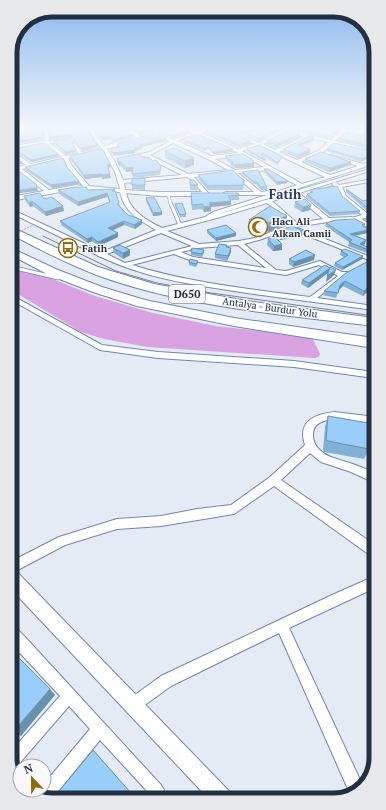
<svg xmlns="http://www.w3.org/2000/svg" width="386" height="810" font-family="'PT Serif',serif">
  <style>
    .built { fill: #d6e2f9 }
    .forest { fill: #d9a2e0 }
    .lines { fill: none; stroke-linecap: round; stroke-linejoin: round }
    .lane-far1-casing { stroke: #6f87b5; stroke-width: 3.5 }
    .lane-casing { stroke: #6f87b5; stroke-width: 4.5 }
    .street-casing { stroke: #6f87b5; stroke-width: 2 }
    .secondary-casing { stroke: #6f87b5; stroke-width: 2 }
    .highway-casing { stroke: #6f87b5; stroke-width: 2 }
    .lane-far1 { stroke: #fff; stroke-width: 2.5 }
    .lane { stroke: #fff; stroke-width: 3 }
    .street { fill: #fff; fill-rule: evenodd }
    .secondary { fill: #fff; fill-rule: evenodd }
    .highway { fill: #fff; fill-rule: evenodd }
    .tram { stroke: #788190; stroke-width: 1 }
    .path-bridge { stroke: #a3aab7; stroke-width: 1; stroke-dasharray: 2 1; stroke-linecap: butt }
    .wall { fill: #83b1d6 }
    .shaded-wall { fill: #6a90ae }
    .building { fill: #98cef9; stroke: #6a90ae }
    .labels { text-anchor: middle; stroke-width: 3; stroke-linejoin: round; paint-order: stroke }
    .far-poi-label { font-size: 10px; font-weight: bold; fill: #242e41; stroke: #f8f8f8; text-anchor: start }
    .far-street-label { font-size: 10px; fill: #242e41; stroke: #f8f8f8 }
    .shield { fill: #f8f8f8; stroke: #646b78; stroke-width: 1 }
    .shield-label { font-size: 11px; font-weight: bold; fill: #242e41 }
    .far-district-label { font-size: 13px; font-weight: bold; fill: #253961; stroke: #f8f8f8 }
    .rim { fill: none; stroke: #242e41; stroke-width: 5 }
  </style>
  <rect width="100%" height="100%" fill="#e5ebf5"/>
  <path class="built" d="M177,144L208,158L227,169L186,173L151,155Z"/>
  <path class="forest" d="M11,269L40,274L95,296L153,313L216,326L312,337L320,354L319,357L314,358L147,347L104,339L81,332L11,290Z"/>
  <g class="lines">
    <g class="lane-far1-casing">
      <path id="lane-far1" d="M75,145L80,153
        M168,194L171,205"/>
    </g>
    <g class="lane-casing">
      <path id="lane" d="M171,204L180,225
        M11,267L58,278"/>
    </g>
    <g class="street-casing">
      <path id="street" d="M44,127H48L49,141L71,138V140L50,143L66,156L101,148L92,136L88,127H92L96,136L105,146L136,137L122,127H127L140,136L153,132L156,129L155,127H159L160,129L158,133L173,140L193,133L182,127H188L198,131L210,127H217L202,133L238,149L255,144L219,127H225L259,143L281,131L267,127L286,129L331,140L342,130L329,127H340L373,133V135L347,131L335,141L365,148V150L333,143L322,153L301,162L330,175L358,166L329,157V156L331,155L363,164L373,161V164L216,215L373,168V170L299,193L329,218L355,217L362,215L342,198L337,188L330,190L327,188L334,186L332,184L335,182L339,185L373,179L374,181L342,187L346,196L368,214L374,212V216L361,219L374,226V230L354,221L328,222L295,227L373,258V260H369L290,229L259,240L244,244L276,270L286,271L320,261L342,272H348V274L317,298L374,306V310C334,305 294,299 254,294C202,286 149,280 101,257L98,256L97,255L11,213V209L13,210L102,252L156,230C140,221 124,212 120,192L76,189L11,201V197L44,191L17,170L11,171V169L26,165C17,159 11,155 10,144L13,146L45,141ZM285,132L304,137L275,150L263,144ZM155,135L170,141L150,152L127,157L129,158L144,156L182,175L123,180L114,160L107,149ZM197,135L236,152L238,153L211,156L177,141ZM309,138L328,142L318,151L297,160L279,152ZM173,143L208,159L228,170L188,174L150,155ZM45,144L62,157L31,164L19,156L15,149ZM259,146L325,177L302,184L242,151ZM103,150L115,172L120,189L89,186L72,166L68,158ZM243,156L264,167L235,170L215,159ZM64,159L68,168L83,186L76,185L49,190L22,169ZM268,170L297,185L270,194L268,191L261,192L238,173ZM232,173L254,192H226L224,193V195H267L213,212L205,217L162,228C146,220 130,211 126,193L159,196H206L209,194L194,177ZM187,177L192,180L202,192H159L125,190L124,183ZM295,195L323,219L297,223L272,201ZM267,203L292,224L255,238L239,241L199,244L167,231L217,218ZM161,233L192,246L125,263L107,254ZM238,245L266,268L193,257L181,252L198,248ZM174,254L192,261L286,275L319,265L338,276L310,297C250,289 190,283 132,265Z
        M11,295L102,345L158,352L294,361L374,372V378L294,367L158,358L100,350L11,300Z
        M335,412L375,417V424C359,422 313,410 313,435C313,442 316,447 321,451C327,457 335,458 343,461C354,464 365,468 375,474V483L351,472L321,462L310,453L281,480L375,545V557L371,556L274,486L234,514L161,526L117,529L65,545L12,573V561L59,537L117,519L161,516L197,509L231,505L270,477L305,445C297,421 315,414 335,412Z
        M375,576V588L289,628L363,786L351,796L279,633L171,686L138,710L133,712L128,710L126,705L128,700L161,676L332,595Z
        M13,629L18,630L26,638L161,785L164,790L160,799H143L147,791L100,740L51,800L36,795L39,790H44V784L90,729L69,706L18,765L13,767V749L60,696L20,653L13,657Z"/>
    </g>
    <g class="secondary-casing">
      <path id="secondary" d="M12,570L18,573L229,791L232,798H208L12,590Z"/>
    </g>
    <g class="highway-casing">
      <path id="highway" d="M11,227L98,267L154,284L247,301L374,318V326C285,315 187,307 102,277C70,265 40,250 11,234Z
        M11,248L58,270L102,287L145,300L234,318L374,338V348L234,326L137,306L93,292L49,275L11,255Z"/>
    </g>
    <use href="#lane-far1" class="lane-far1"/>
    <use href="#lane" class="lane"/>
    <use href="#street" class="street"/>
    <use href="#secondary" class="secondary"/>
    <use href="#highway" class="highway"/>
    <path class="tram" d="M43,236L116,271L157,283L211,293L374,316"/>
    <path class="path-bridge" d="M11,236L33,225"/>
  </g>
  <path class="wall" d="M49,127L94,141L97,145V147L82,151L75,142L73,145L76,152L66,154L54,144L53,141L71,139V137L50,139Z
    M130,127H154L152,131L140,134Z
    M160,127H183L189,133L173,138L160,132Z
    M191,127H205L198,129Z
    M229,127H272L277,129V131L259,141Z
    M283,127H335L339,128V131L330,138Z
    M343,127H356L355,128Z
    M95,129L133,136L113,142L110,139L102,140L96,131Z
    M206,130L251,141V144L238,147L206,133Z
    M349,133L362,136L373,134V150L338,140L339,138L350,133Z
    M300,137L275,148L266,144L267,141Z
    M314,137L313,141L301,146L310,149V153L297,158L283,152V149Z
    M181,139L232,152L213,154L209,149L204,151L181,141Z
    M166,141L142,147V149L135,151V153L114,156L111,152L110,149L118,147L117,144Z
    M17,148L58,154L59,156L31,162L20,155Z
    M246,149L281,158L278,165L262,156L266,160V162L246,151Z
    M327,149L373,151L361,162L326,151Z
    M165,151L194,165L185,168L165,158Z
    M70,156L110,164L111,167L108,168L111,178L102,179V177L85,179L70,159Z
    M225,156L254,163V167L235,168L231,166V164L225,159Z
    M117,158H142L153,161L161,166V170L160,175L133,178L132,171L126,172L121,166H119L117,162Z
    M305,159L351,162V165L329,172L305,162Z
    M66,166L79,181V184L52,188L25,170V167Z
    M264,169L287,183L277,185L264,172Z
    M242,172L267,187V190H261L256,184H254L242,174Z
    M198,175L245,181L243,190H208L198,179Z
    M145,178V190L132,189V185Z
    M190,180L198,185V190H190Z
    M115,189L120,206L128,215L142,224L135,229L124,225L113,230L118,233V237L99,246L92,241L88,243L61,225L60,221L110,203L107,197L78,206L59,194L58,190Z
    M346,189L363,201L374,198L368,212L346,192Z
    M310,190L342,196L360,211L359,214L330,216L306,197L307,194L310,193Z
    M191,193L239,195V200H230L231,205L211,207V211L204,212L202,209L192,210Z
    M24,196L44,199L63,206L64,211L46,216L33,206L30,207L25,200Z
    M146,198L162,215L153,216L146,201Z
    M295,202L310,210L302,212L294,207Z
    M175,204L186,214V217H180L175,206Z
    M374,215V224L365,220L366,217Z
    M287,216L285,225L268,232L264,229L259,232L248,228L249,220Z
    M326,223L365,224L364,227L367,233L355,236L365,244L363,245L374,250L373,254H370L348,246L349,242L325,226Z
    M207,230L236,233V236L216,241L207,233Z
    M275,232L302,236L280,240L274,236Z
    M268,239L282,250L273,251L267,245Z
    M113,248L130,250V255L123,259L114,253Z
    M231,248V252L227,261L215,258V254Z
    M204,250V253L202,257L191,255V252Z
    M341,251L363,256L362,259L342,270L334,266L335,263L344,257L340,255Z
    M374,258V285L363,296L343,286L339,290L336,298L323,295L324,291Z
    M289,259L314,260L293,267L289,264Z
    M189,262L198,263L196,267L189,265Z
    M330,268L334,275L326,282L329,272L308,288L301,284L302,280Z
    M328,416L366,423L368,418L375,419V454L367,453L364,459L324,452L323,450L325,427Z"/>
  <path class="shaded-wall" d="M42,127L43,140L13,144V142Z
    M152,127H154L152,131L140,134V132Z
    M198,127H205L198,129Z
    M339,128V131L330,138V136Z
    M277,129V131L259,141V139Z
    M189,130V133L173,138V136Z
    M72,134V137L50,139V137Z
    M132,134L133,136L113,142V140Z
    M300,134V137L275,148V145Z
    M110,136V139L102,140V137Z
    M314,137L313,141L296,148L297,145Z
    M166,138V141L142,147V149L135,151V153L114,156L113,153L140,145Z
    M251,141V144L238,147V145Z
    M97,145V147L82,151L81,148Z
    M209,147V149L204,151V148Z
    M233,149L232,152L213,154V152Z
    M310,149V153L297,158L298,155Z
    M76,150V152L66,154V152Z
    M373,153V156L361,162L362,159Z
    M58,154L59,156L31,162V160Z
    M194,158V165L185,168V161Z
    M22,162V164L11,168V165Z
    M118,162H121V166H119Z
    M351,162V165L329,172L330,168Z
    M254,163V167L235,168L236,165Z
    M110,164L111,167L108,168L107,165Z
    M133,167V171L126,172V168Z
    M102,174V177L85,179L84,175Z
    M110,174L111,178L102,179V175Z
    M79,181V184L52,188L51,185Z
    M288,181L287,183L277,185V182Z
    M37,188L38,191L20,193L11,196V193L20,190Z
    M107,193V197L78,206V202Z
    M32,201L33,206L30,207L29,203Z
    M231,201V205L211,207V211L204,212V207L209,203Z
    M311,205L310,210L302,212L303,207Z
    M63,206L64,211L46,216L45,212Z
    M374,208V211L368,212L369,209Z
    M162,212V215L153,216V213Z
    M287,216L285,225L268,232L269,223Z
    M142,220V224L135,229L134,225Z
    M124,221V225L109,232L108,228Z
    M265,221L264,229L259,232L260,224Z
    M368,230L367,233L349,237L350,234Z
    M303,231L302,236L280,240L281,236Z
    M118,233V237L99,246L98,242Z
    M236,233V236L216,241V238Z
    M92,237V241L88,243L87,239Z
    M366,240L365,244L360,247V244Z
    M282,244V250L273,251L274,246Z
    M231,248V252L227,261L228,256Z
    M130,250V255L123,259V253Z
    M374,250L373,254H370L371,251Z
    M315,255L314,260L293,267L294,262Z
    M363,256L362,259L342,270L343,267Z
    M330,268L329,272L308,288L309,283Z
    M336,270L334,275L326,282L327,276Z
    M345,281L343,286L339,290L340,285Z
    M374,282V285L363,296L364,291Z
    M50,689L55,695L21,736L14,731Z
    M93,750L133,796L131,799H127Z"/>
  <path class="building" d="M10,127H42L43,137L13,142L10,141Z
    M49,127H87L94,139H92L97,145L81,148L74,140L72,143L76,150L66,152L53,141L71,139L72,134L50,137Z
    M103,127H123L132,134L113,140L110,136L102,137L95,129Z
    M133,127H152V128L140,132Z
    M161,127H183L189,130L173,136L160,130Z
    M214,127H222L251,141L238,145L206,130Z
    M234,127H272L277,129L259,139Z
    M296,127H335L339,128L330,136Z
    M348,130H350L347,133L362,136L366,133L373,134V147L339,138Z
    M286,131L300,134L275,145L267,141Z
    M155,133L166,138L140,145L142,146L134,148L135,150L113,153L110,149L120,147L117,144Z
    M197,134L233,149L213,152L209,147L204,148L181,139Z
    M310,136L314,137L297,145L310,149L298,155L283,149Z
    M44,143L58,154L31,160L20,153L17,148Z
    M333,143L373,151V153L362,159L327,149Z
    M259,145L282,156L278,163L263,153L261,155L266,160L246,149Z
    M174,148L194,158L185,161L165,151Z
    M101,149L103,150L110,164L107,165L110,174L102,175V174L84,175L70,156Z
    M10,150L11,152L22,162L11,165Z
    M321,152L351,162L330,168L305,159Z
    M140,154L142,158L149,157L153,161L156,160L161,166L160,171L132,174L133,167L126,168L121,162H118L117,158Z
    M243,154L252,159L254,163L236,165L231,163L233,162L225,156Z
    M63,158L66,166L79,181L51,185L25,167Z
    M11,169H16L36,184L37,188L20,190L11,193Z
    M264,169H268L288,181L277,182Z
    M232,170L245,181H243L244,185L208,186L198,175Z
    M258,170L267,187H261L257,182H254L242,172Z
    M145,178V185H132V179Z
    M190,180H194L198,185H190Z
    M337,186L342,196L360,211L330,213L307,194L313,192L310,190Z
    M75,187H86L88,190L115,189L112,191H115L119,203L117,204L128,215L142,220L134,225L124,221L108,228L118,233L98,242L92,237L87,239L60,221L110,202L107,193L78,202L58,190Z
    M346,189L363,201L374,198V208L369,209Z
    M40,193L44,199L52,197L63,206L45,212L32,201L29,203L24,196Z
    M191,193H238L239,195L228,196L231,201L209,203L211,206L204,207L202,204L192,205Z
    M154,197L162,212L153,213L146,198Z
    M305,199L311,205L303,207L295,202Z
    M182,203L186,214L180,215L175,204Z
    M270,206L287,216L269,223L265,221L260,224L249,220Z
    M374,215V221L366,217Z
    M355,219L365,224L362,225L368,230L350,234L366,240L360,244L374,250L371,251L349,242L352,240L326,223L336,220Z
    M226,225L236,233L216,238L207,230Z
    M292,226L303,231L281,236L275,232Z
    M276,238L282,244L274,246L268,239Z
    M219,244L227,245L226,247L231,248L228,256L215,254Z
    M120,245L130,250L123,253L113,248Z
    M192,248L204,250L202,254L191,252Z
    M345,249L363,256L343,267L335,263L348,255L341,251Z
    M306,250L315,255L294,262L289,259Z
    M374,258V282L364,291L345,281L340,285L338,293L324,291L346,273Z
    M190,259L198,261L196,264L189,262Z
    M325,265L330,268L309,283L302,280Z
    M330,267L336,270L327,276Z
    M328,416L368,423V418L375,419V443L369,442V449L328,441L326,440Z
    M17,656L50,689L14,731L13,730V661Z
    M93,750L131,793L127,799L58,800L55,796Z"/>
  <linearGradient id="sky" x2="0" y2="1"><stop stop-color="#8bb8ed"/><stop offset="0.53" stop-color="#f3f6fa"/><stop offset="1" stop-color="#f3f6fa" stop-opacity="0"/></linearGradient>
  <rect width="386" height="241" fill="url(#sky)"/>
  <defs>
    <g id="mosque-ring" transform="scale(1)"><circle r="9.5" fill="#f8f8f8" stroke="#916c13" stroke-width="1.5"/><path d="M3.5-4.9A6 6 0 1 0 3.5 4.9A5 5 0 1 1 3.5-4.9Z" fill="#916c13"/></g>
    <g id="bus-ring" transform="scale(1)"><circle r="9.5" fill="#f8f8f8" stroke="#916c13" stroke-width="1.5"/><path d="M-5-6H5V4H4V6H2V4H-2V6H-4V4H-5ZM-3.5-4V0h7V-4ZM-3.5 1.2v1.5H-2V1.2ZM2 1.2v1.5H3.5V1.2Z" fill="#916c13"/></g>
  </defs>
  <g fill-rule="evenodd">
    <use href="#mosque-ring" x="258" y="227"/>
    <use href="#bus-ring" x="68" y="248"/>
  </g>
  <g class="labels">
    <g class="far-poi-label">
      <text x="272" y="225">Hacı Ali<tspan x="272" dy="12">Alkan Camii</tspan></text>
      <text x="82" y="252">Fatih</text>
    </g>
    <g class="far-street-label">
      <text transform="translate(270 307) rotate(8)" y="4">Antalya - Burdur Yolu</text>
    </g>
    <rect class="shield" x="169" y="285" width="36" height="18" rx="3"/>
    <g class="shield-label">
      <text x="187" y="298">D650</text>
    </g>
    <g class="far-district-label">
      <text x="285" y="199">Fatih</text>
    </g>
  </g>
  <path d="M0 0H386V810H0ZM52 17H334A35 35 0 0 1 369 52V758A35 35 0 0 1 334 793H52A35 35 0 0 1 17 758V52A35 35 0 0 1 52 17Z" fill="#e7e8e9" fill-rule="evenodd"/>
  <path class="rim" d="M52 17H334A35 35 0 0 1 369 52V758A35 35 0 0 1 334 793H52A35 35 0 0 1 17 758V52A35 35 0 0 1 52 17Z"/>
  <g transform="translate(32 778) rotate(338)"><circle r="19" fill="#f8f8f8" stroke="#a3a7af"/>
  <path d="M0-3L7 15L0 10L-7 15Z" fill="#916c13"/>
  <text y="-6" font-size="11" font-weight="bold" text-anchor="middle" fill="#242e41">N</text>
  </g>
</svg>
